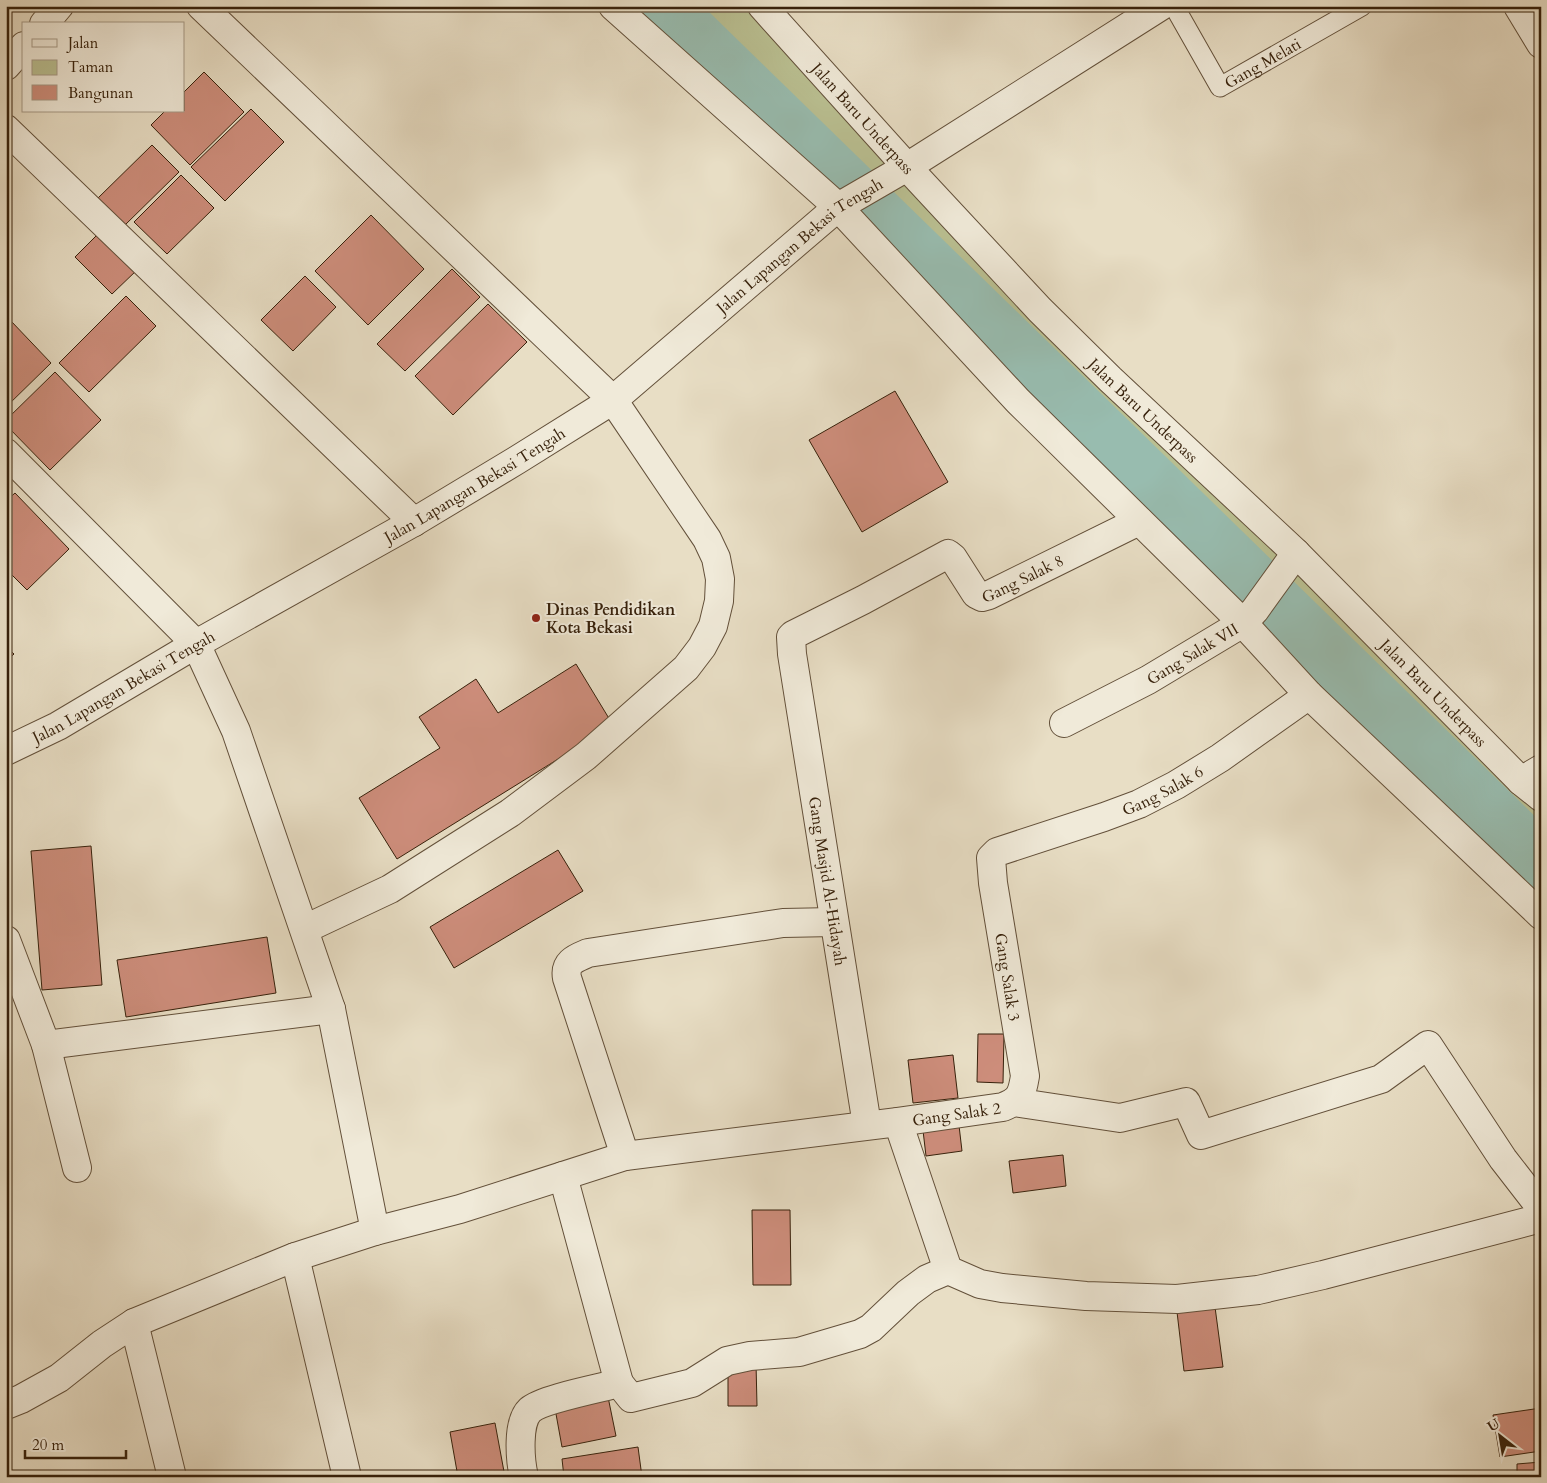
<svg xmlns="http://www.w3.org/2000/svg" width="1547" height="1483" font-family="Cardo,serif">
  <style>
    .green { fill: #bac092; stroke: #78704e }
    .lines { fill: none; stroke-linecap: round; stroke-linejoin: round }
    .river { stroke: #98bcaf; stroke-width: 60 }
    .building { fill: #cd8d7b; stroke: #37210b }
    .service-casing { stroke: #63503a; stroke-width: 21 }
    .minor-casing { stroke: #63503a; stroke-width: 30 }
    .tertiary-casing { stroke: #63503a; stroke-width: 30 }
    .service { stroke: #f0ead9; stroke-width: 19 }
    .minor { stroke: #f0ead9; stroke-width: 28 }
    .tertiary { stroke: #f0ead9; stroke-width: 28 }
    .poi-dot { fill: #8f2418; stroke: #f0ead9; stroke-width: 2 }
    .labels { text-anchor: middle; stroke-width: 4; stroke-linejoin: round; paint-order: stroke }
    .street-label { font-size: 16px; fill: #37210b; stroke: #f0ead9 }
    .poi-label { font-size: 16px; font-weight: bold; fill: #37210b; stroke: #f0ead9; text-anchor: start }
  </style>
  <rect width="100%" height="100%" fill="#e8dec5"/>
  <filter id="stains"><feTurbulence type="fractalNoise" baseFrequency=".004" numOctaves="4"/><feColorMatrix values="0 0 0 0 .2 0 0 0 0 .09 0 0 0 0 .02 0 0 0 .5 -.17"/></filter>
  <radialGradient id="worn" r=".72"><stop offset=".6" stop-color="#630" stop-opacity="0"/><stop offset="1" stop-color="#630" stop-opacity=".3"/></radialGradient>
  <path class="green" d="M613,6H762L907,167L1541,797V915Z"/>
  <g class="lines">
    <path class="river" d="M660,6L1541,864"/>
  </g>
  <path class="building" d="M204,72L244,112L190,165L151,125L165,111H184V92Z
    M251,109L284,142L225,201L191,167Z
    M152,145L179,172L124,226L97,199Z
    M181,175L214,208L167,254L134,222Z
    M371,215L424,269L368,325L315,271Z
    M100,232L138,269L112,294L75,257Z
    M452,269L480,297L405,371L377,344Z
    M305,276L336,307L293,351L261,320Z
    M126,296L156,326L89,392L59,363Z
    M488,304L527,342L453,415L415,376Z
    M11,321L51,363L6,407V326Z
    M55,372L101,420L50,470L6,425V420Z
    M895,391L948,482L862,532L809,440Z
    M15,493L69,549L27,590L6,569V501Z
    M6,646L14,654L6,662Z
    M576,664L613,725L397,859L359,798L440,748L419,717L476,679L498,713Z
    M91,846L102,985L42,990L31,851Z
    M558,850L583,891L454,968L430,927Z
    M267,937L276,993L126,1017L117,960Z
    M978,1034H1004L1003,1083L977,1082Z
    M953,1055L958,1098L913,1103L908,1060Z
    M958,1117L962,1151L926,1156L922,1122Z
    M1063,1155L1066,1186L1013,1193L1009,1161Z
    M752,1210H790L791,1285H753Z
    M1215,1307L1223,1367L1184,1371L1177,1312Z
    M728,1363H756L757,1406H728Z
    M607,1392L616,1436L562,1447L554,1403Z
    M1541,1408V1451L1500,1457L1493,1415Z
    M495,1423L505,1477H458L450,1432Z
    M638,1447L642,1477H564L562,1459Z
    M1541,1462V1477H1517V1464Z"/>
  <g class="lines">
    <g class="service-casing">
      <g id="service">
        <path id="s1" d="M1174,6L1220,87L1362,6"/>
      </g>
    </g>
    <g class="minor-casing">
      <g id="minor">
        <path d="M201,6L613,400L707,539L716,558L720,579L719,601L713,626L702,647L686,668L586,756L510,813L390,889L305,929"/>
        <path d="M613,6L838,207L1018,401L1243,623L1309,695L1541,915"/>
        <path d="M1518,6L1541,44"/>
        <path d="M44,24L59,6"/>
        <path d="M6,66L24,46"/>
        <path d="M6,129L414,522"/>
        <path d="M907,167L1161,6"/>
        <path d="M6,453L196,644L236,731L331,1009L375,1231"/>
        <path id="s2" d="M1064,723L1148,680L1243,623L1255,610L1296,553"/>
        <path d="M1521,781L1541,769"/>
        <path d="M6,940L46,1045L77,1168"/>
        <path d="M46,1045L331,1009"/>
        <path d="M1014,1102L1120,1118L1186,1102L1201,1135L1381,1079L1428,1045L1503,1159L1541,1208"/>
        <path d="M898,1122L948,1270L980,1284L1002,1288L1086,1296L1177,1299L1258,1290L1323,1275L1541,1218"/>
        <path id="s3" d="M867,1125L792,654L791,637L793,635L863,600L948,554L953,558L976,594L982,597L989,595L1139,521"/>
        <path d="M625,1156L567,978C564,962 576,958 588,953L783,923L834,922"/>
        <path d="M563,1176L619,1383"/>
        <path d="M295,1257L347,1477"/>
        <path d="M134,1323L172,1477"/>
        <path id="s4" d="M6,1405L21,1399L59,1378L102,1344L134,1323L295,1257L375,1231L460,1209L625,1156L898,1122L1003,1107C1020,1100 1022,1095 1025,1076L993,883L991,858L997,852L1104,817L1139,804L1176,785L1220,758L1309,695"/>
        <path d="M524,1477C520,1460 517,1422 530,1410C542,1399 601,1388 619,1383L631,1398L692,1383L727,1361L750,1356L799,1352L860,1334L871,1328L908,1293L927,1279L948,1270"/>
      </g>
    </g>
    <g class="tertiary-casing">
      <g id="tertiary">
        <path id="s5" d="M762,6L907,167L1040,310L1110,379L1296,553L1521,781L1541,797"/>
        <path id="s6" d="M6,751L58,726L196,644L414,522L517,460L613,400L838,207L907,167"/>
      </g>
    </g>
    <use href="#service" class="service"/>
    <use href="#minor" class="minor"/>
    <use href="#tertiary" class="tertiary"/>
  </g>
  <circle class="poi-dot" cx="536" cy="618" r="5"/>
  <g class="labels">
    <g class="street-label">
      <text dy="6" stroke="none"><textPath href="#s1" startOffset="142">Gang Melati</textPath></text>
      <text dy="6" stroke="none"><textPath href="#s5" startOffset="151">Jalan Baru Underpass</textPath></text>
      <text dy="6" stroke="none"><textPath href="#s6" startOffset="944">Jalan Lapangan Bekasi Tengah</textPath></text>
      <text dy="6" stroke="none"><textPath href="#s5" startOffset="556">Jalan Baru Underpass</textPath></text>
      <text dy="6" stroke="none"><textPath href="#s6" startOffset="539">Jalan Lapangan Bekasi Tengah</textPath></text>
      <text dy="6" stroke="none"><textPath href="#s3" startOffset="772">Gang Salak 8</textPath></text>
      <text dy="6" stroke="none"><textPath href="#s2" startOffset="146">Gang Salak VII</textPath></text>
      <text dy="6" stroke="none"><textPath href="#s6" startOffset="134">Jalan Lapangan Bekasi Tengah</textPath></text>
      <text dy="6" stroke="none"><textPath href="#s5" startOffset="961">Jalan Baru Underpass</textPath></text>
      <text dy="6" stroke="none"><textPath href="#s4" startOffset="1500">Gang Salak 6</textPath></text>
      <text transform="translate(828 881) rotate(81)" y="6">Gang Masjid Al-Hidayah</text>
      <text transform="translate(1008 977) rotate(81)" y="6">Gang Salak 3</text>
      <text dy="6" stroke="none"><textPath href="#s4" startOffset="1006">Gang Salak 2</textPath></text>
    </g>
    <g class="poi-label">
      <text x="546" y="615">Dinas Pendidikan<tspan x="546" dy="18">Kota Bekasi</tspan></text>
    </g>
  </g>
  <rect width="1547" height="1483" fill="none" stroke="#e8dec5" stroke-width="25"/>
  <rect x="8" y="8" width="1532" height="1468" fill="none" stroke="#37210b" stroke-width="2.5"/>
  <rect x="12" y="12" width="1522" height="1458" fill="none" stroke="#37210b"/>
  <rect x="22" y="22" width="162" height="90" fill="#f0ead9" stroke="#a69a87"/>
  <rect x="32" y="39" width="25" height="8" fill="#f0ead9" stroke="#a69a87"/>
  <text x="68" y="48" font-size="15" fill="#37210b">Jalan</text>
  <rect x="32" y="60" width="25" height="15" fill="#bac092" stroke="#a69a87"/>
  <text x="68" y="72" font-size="15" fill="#37210b">Taman</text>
  <rect x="32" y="85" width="25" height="15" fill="#cd8d7b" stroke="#a69a87"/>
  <text x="68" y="98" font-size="15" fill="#37210b">Bangunan</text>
  <g transform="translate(1500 1436) rotate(329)" stroke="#f0ead9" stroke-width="4" paint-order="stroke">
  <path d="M0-4L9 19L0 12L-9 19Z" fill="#37210b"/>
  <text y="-8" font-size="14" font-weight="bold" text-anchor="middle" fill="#37210b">U</text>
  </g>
  <path d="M25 1450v8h101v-8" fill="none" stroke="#37210b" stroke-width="2.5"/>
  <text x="32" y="1450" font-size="15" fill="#37210b" stroke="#f0ead9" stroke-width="4" paint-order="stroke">20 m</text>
  <rect width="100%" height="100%" filter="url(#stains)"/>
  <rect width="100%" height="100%" fill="url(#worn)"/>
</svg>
